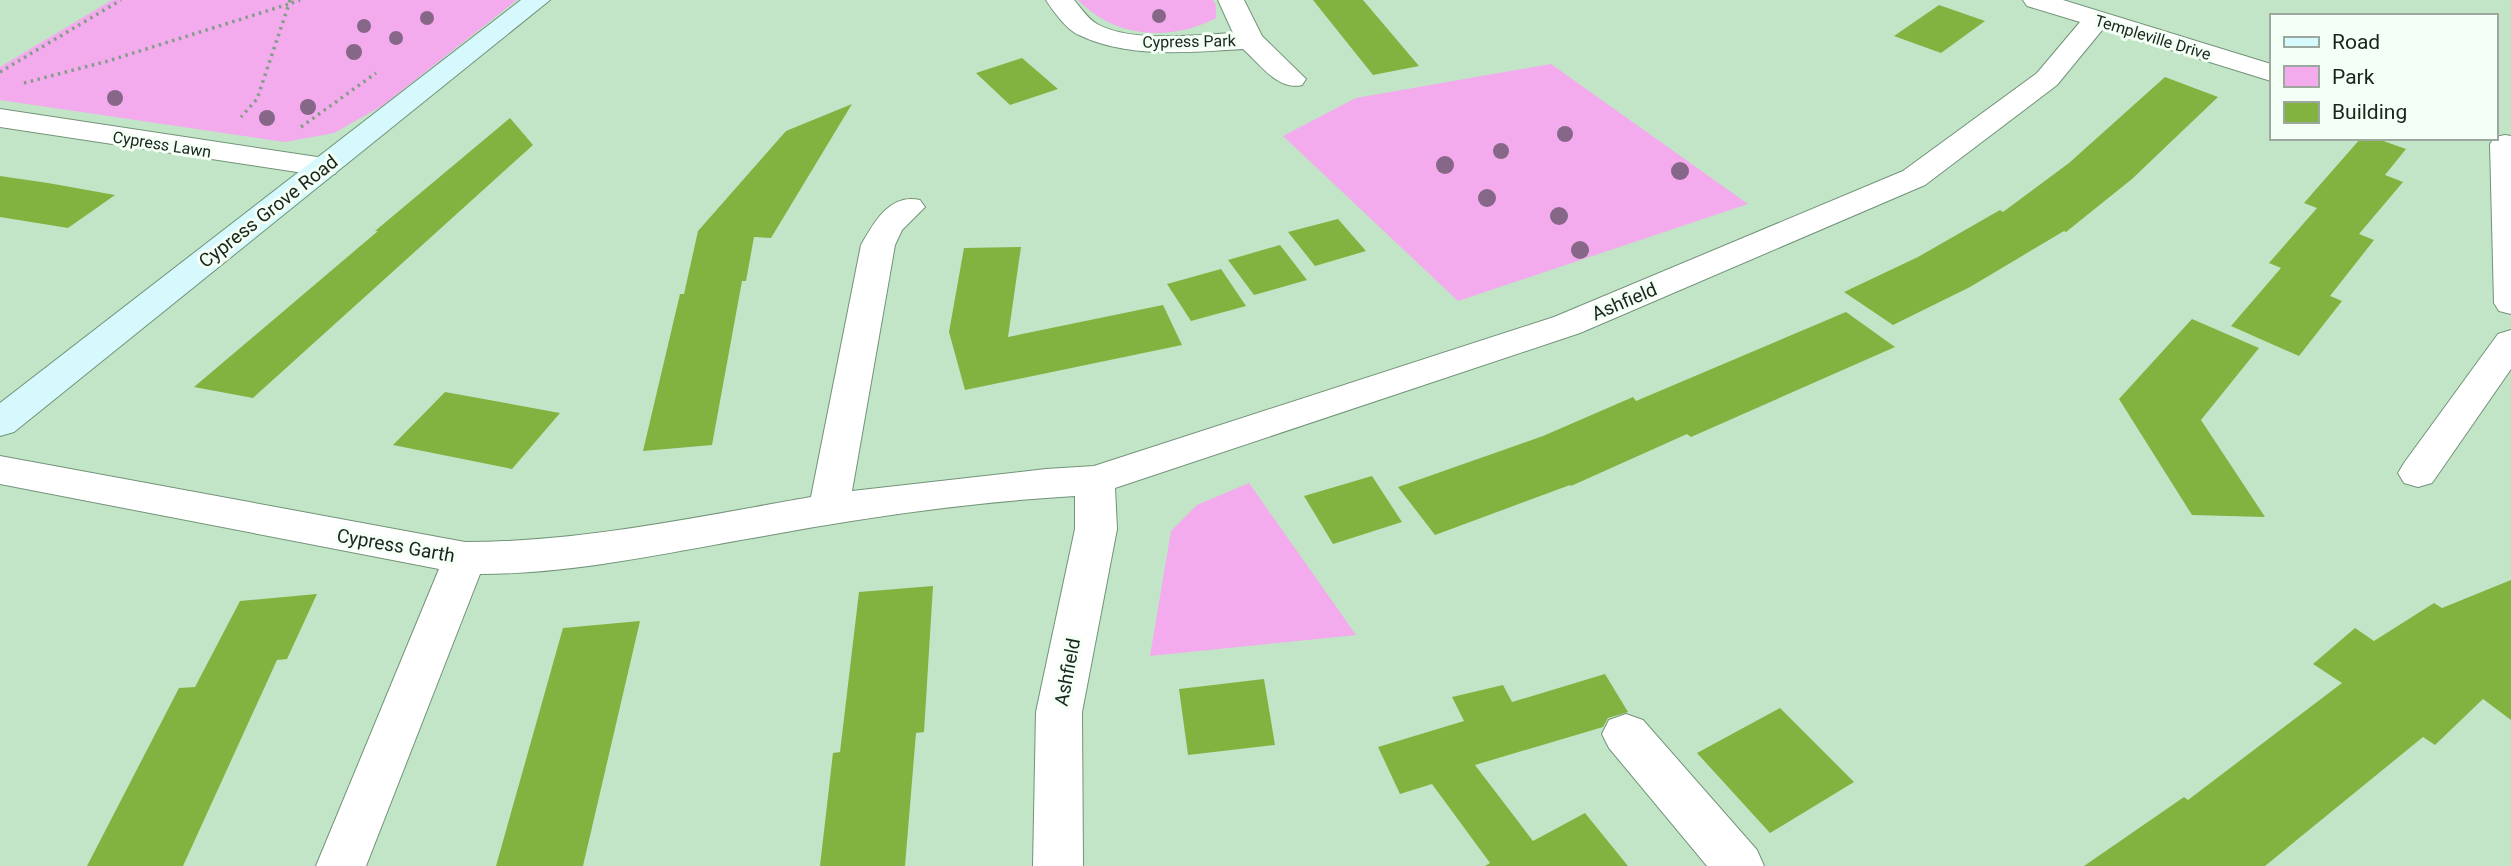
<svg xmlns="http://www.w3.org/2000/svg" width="2511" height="866" font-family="Roboto,sans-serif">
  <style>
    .green { fill: #f3abed }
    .building { fill: #82b341 }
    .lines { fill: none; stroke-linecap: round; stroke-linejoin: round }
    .street-casing { stroke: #729378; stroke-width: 2 }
    .secondary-casing { stroke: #729378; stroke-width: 2 }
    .path { stroke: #839d86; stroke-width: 3.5; stroke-dasharray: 2.5 4.5; stroke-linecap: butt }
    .street { fill: #fff; fill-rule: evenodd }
    .secondary { fill: #d6f9fe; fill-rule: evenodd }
    .tree { fill: #866787 }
    .labels { text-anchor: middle; stroke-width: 6; stroke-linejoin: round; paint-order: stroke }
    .far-street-label { font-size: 16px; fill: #19261b; stroke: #f4fff5 }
    .street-label { font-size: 19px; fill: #19261b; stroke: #f4fff5 }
  </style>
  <rect width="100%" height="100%" fill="#c2e5c7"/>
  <path class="green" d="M112,0H517L382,106L334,133L285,142L0,100V67Z
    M1078,0H1213L1216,5V18C1170,42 1115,38 1078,0Z
    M1551,64L1748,204L1458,301L1283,136L1356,98Z
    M1249,483L1356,635L1150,656L1171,531L1197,505Z"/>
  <path class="building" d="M1313,0H1363L1419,66L1373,75Z
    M1939,5L1985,21L1941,53L1894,36Z
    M1022,58L1058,89L1010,105L976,73Z
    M2165,77L2218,97L2132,179L2066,232L2064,231L1970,287L1893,325L1844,292L1918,257L2000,210L2003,212L2069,163Z
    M852,104L771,238L754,237L746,281H742L712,445L643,451L680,294H684L698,231L786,131Z
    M510,118L533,145L253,398L194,387L378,231H375Z
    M2361,138H2375L2406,149L2385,175L2403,182L2359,234L2374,240L2330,296L2342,301L2299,356L2231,326L2281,268L2269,263L2317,208L2304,203Z
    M0,176L48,183L115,195L68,228L0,217Z
    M1338,219L1366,251L1315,266L1288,232Z
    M1280,245L1307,280L1254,295L1228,260Z
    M1021,247L1008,337L1163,305L1182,345L965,390L949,332L964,248Z
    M1221,269L1246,306L1191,321L1167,284Z
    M1846,312L1895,347L1691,437L1687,434L1571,486L1570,485L1435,535L1398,487L1543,436L1633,397L1636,401Z
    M2192,319L2259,348L2201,420L2265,517L2192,515L2119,399Z
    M445,392L560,413L512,469L393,445Z
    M1372,476L1402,522L1333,544L1304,496Z
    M2511,580V720L2483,699L2435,745L2423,737L2265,866H2084L2184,797L2188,800L2342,683L2313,664L2355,628L2374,641L2434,603L2442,608Z
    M933,586L924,732L916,733L905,866H820L833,753L840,752L859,592Z
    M317,594L287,659L277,660L183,866H87L179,688L195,687L240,601Z
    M640,621L583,866H496L563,628Z
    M1605,674L1628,712L1608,718L1603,727L1475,765L1533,841L1585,813L1628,866H1485L1490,863L1432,784L1400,794L1378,747L1464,721L1452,697L1503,685L1512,702Z
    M1264,679L1275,745L1188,755L1179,689Z
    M1780,708L1854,782L1770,833L1697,753Z"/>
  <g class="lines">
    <g class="street-casing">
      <path id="street" d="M1046,0H1074C1080,7 1088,19 1097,24C1132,43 1194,35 1233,33L1218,0H1244L1262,36L1306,79L1302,85C1278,91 1260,64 1243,49C1190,52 1129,59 1079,35C1067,30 1053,11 1046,0Z
        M2023,0H2063L2271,64V81L2103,29L2057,85L1925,185L1580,333L1115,488L1117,529L1082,712L1083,866H1033L1036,712L1075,529V496C971,502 866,517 764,536C670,552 575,574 480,574L366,866H316L439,569L0,484V456L465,542C582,542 696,517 811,497L861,245C874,222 890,193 920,200L925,207L902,230L895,245L852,491L1046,469L1094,466L1554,317L1903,171L2037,73L2080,22L2027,6Z
        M0,109L324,158L335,160L339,167L335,174L324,176L0,127Z
        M2505,135L2511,136V314L2499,311L2494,303L2490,144L2495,137Z
        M2511,330V369L2432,483L2418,487L2404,483L2398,473L2404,463L2498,334Z
        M1626,714L1643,720L1757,850L1764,866H1707L1609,748L1602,734L1609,720Z"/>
    </g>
    <g class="secondary-casing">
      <path id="secondary" d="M521,0H550L14,432L0,436V403Z"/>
    </g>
    <path class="path" d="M290,0L289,4L300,0
      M0,72L121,0
      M24,83L108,61L289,4L257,99L241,117
      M301,127L376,73"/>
    <use href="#street" class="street"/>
    <use href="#secondary" class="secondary"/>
  </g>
  <g class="tree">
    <circle cx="1159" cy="16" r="7"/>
    <circle cx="427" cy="18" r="7"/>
    <circle cx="364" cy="26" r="7"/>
    <circle cx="396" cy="38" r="7"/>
    <circle cx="354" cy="52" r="8"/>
    <circle cx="115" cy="98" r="8"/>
    <circle cx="308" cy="107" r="8"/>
    <circle cx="267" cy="118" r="8"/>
    <circle cx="1565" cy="134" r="8"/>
    <circle cx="1501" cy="151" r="8"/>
    <circle cx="1445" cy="165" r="9"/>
    <circle cx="1680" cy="171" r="9"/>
    <circle cx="1487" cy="198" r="9"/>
    <circle cx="1559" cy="216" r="9"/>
    <circle cx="1580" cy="250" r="9"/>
  </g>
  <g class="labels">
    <g class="far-street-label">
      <text transform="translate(2153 37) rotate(17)" y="6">Templeville Drive</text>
      <text transform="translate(1189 41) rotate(-1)" y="6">Cypress Park</text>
      <text transform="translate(162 144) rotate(9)" y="6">Cypress Lawn</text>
    </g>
    <g class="street-label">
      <text transform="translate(268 211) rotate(-38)" y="7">Cypress Grove Road</text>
      <text transform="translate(1624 301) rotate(-23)" y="7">Ashfield</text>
      <text transform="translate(396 545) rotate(10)" y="7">Cypress Garth</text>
      <text transform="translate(1067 672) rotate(-79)" y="7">Ashfield</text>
    </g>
  </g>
  <rect x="2270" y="14" width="228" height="126" fill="#f4fff5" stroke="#9ca89e" stroke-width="2"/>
  <rect x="2284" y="37" width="35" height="10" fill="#d6f9fe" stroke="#9ca89e" stroke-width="2"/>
  <text x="2332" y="49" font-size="21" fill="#19261b">Road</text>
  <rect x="2284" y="66" width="35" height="21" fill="#f3abed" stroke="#9ca89e" stroke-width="2"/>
  <text x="2332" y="84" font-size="21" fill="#19261b">Park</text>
  <rect x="2284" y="102" width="35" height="21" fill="#82b341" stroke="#9ca89e" stroke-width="2"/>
  <text x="2332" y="119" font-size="21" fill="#19261b">Building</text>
</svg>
